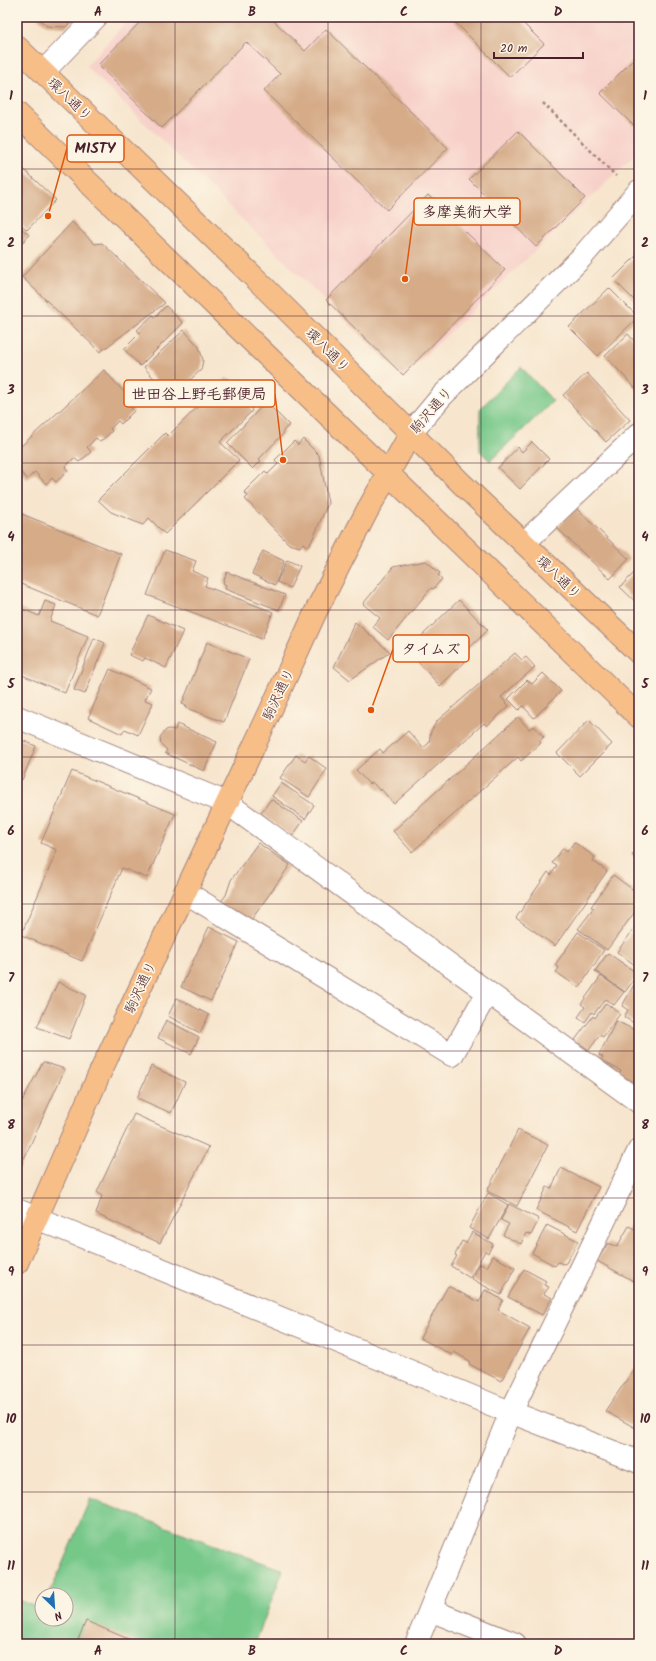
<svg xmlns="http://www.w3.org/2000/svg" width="656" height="1661" font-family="Kalam,'Klee One',sans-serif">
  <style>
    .built { fill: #f7d0c9 }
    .green { fill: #76c889; stroke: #60745a }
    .building { fill: #d5ab88 }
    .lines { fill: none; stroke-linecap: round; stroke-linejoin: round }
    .minor-casing { stroke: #a0827c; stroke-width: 24 }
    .major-casing { stroke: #a0827c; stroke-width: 24 }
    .highway-casing { stroke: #a0827c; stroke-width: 24 }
    .path { stroke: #a0827c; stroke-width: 2.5; stroke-dasharray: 3 3; stroke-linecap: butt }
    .minor { stroke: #fff; stroke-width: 22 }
    .major { stroke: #f7be88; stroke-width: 22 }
    .highway { stroke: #f7be88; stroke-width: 22 }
    .grid { fill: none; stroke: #4a1f2b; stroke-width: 1; stroke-opacity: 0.55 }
    .labels { text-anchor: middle; stroke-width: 3.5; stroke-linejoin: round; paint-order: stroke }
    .street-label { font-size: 14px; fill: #4a1f2b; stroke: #fcf5e5 }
    .leader { fill: none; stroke: #e0560e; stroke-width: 1.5 }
    .callout-dot { fill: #e0560e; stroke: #fcf5e5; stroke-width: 1.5 }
    .callout { fill: #fcf5e5; stroke: #e0560e; stroke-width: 1.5 }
    .callout-label { font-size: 15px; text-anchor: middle; font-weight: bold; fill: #4a1f2b }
    .neatline { fill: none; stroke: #4a1f2b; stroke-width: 1.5 }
    .grid-label { font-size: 13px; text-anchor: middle; font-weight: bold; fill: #4a1f2b }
  </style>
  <rect width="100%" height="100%" fill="#fcf5e5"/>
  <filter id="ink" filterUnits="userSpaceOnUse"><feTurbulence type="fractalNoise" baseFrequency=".025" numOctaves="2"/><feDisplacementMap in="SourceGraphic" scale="8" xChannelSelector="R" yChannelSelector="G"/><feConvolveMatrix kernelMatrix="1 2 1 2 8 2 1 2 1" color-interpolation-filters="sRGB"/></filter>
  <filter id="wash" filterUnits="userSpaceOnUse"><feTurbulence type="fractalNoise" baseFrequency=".012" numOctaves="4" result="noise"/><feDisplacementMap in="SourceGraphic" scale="16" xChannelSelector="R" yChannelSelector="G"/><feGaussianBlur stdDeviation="0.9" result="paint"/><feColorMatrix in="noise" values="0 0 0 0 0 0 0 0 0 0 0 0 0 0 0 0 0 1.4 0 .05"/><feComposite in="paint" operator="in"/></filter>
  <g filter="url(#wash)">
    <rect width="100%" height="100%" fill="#f7e5cd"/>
    <path class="built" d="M131,17H639V151L403,377L86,66Z"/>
    <path class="green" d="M521,367L553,401L490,461L480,451V409Z
      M90,1499L283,1570L255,1644H17V1599L42,1610V1619H66V1595H49Z"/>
    <g id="blocks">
      <path class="building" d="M37,17H76L66,27L47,26Z
        M145,17H270L305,51L326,29L448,148L387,210L264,91L280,74L246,42L162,128L98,65Z
        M450,17H517L544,44L510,77Z
        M639,54V121L634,126L600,93Z
        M518,131L585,198L536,247L469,179Z
        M17,163L56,200L27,230L17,221Z
        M428,195L505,270L403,375L326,300Z
        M72,222L95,244L102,243L165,303L100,352L22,277Z
        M17,224L29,235L17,249Z
        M639,253V305L613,279Z
        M609,288L638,317L598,356L569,327Z
        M166,306L183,323L140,366L124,349L140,333L137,330L153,315L155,317Z
        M184,330L199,347L203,360L201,370L181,388L157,382L144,367Z
        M628,334L639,346V392L605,356Z
        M104,370L135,404L131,408L134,411L121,424L118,421L110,429L112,431L100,442L96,438L87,447L91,452L79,462L74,458L65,467L68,471L56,482L52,478L46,484L35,472L27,479L17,468V448L18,449Z
        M587,373L630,420L606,442L563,395Z
        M227,378L249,400L252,411L220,442L239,460L165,534L149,518L143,525L111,512L98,500L165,433L168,436Z
        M267,403L289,425L283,431L284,433L259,459L261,461L253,469L227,443L263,405L264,406Z
        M303,439L319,455L328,503L311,543L307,547L303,543L300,547L289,544L245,499L248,496L244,492L265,471L268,474L278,464L275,460L294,441L298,445Z
        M532,442L549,459L520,489L498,468L518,447L522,452Z
        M576,508L629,559L610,579L557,528Z
        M17,512L121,554L97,615L21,584L17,593Z
        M165,550L196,561L192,571L208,578L205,586L273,612L262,639L147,595Z
        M263,551L284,561L275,585L252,574Z
        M287,560L300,566L290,588L277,582Z
        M426,561L440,573L438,575L442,579L433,589L431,588L388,640L373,627L380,618L363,604L393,567Z
        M637,570L639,572V605L620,587Z
        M227,572L285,595L279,610L225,589L226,585L223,583Z
        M459,600L488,630L460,657L465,662L440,686L407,650Z
        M45,601L56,605L50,621L88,636L65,693L17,673V607L39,616Z
        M148,615L183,631L166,668L145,658L143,661L129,655Z
        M355,622L390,652L350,680L334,667Z
        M94,638L105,643L85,694L74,690Z
        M207,642L249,659L224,722L186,708L187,706L182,704Z
        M515,653L522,660L526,657L535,667L501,697L509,706L487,726L484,723L394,804L381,789L380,791L372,782L369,784L356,770L380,749L383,753L408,731L423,748L429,743L431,731L437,721Z
        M110,669L151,688L145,700L153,703L138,735L125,729L122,734L88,718Z
        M543,673L561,691L534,718L523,706L519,710L508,699L527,680L532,684Z
        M518,717L529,729L534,726L544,737L539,741L541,743L521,761L518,757L412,852L393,831Z
        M589,720L612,744L580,776L557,753Z
        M177,724L217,742L204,771L165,753L167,750L161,744L160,737L166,730L169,729L175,730Z
        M17,738L36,746L22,780L20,779L17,787Z
        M296,755L305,761L309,756L327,769L309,797L280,778Z
        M72,771L175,814L147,878L122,868L82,961L21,935L57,850L41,843Z
        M281,783L314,805L305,819L272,796Z
        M271,799L303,821L292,837L261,813Z
        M574,842L595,857L593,861L607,871L555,946L516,918L548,872L551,875L557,866L552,863L563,848L567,852Z
        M258,843L290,865L249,923L220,903L226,895L231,880Z
        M639,848V862L632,855Z
        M613,875L639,894V906L607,950L578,929L594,908L591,907Z
        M639,922V968L617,952Z
        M209,927L239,942L211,1001L181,987Z
        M578,932L604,950L579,988L556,972L559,968L555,965Z
        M608,953L638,974L625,992L595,971Z
        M601,976L624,992L614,1005L605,999L594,1014L592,1012L585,1022L578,1017L585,1007L581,1004Z
        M58,982L86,995L69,1039L37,1027Z
        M634,985L639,988V1026L624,1017L628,1010L622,1006Z
        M177,998L209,1015L200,1033L168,1016Z
        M606,1003L620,1014L603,1037L600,1035L589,1050L575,1040L593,1016L595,1018Z
        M166,1020L199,1037L191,1054L158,1038Z
        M616,1021L639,1032V1084L619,1075L621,1071L601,1060L603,1057L599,1055Z
        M43,1062L65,1069L17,1174V1099L22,1101Z
        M151,1066L185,1082L171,1113L137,1098Z
        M134,1114L209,1147L160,1243L96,1214L102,1196L97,1192Z
        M518,1130L548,1145L517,1206L487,1191Z
        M561,1168L599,1187L577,1231L536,1210L547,1187L551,1189Z
        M488,1193L508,1205L489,1239L469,1228Z
        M509,1204L539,1219L531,1235L526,1233L521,1244L503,1235L509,1224L501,1220Z
        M547,1225L578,1241L566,1263L563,1264L558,1262L555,1266L532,1253Z
        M629,1226L639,1232V1284L597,1261L608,1243L617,1247Z
        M472,1232L493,1244L488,1253L485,1251L470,1278L451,1266L457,1256L455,1255L462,1241L466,1243Z
        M493,1256L515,1268L501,1295L472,1279L480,1264L487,1267Z
        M524,1269L546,1281L544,1285L549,1287L544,1294L552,1298L542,1315L508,1297Z
        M448,1286L479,1302L485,1290L503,1300L498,1310L530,1328L501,1381L469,1364L470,1361L454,1352L452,1355L420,1338Z
        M635,1368L639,1370V1430L605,1411Z
        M86,1621L140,1644H76Z"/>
    </g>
  </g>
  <g filter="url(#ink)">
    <use href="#blocks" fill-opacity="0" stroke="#a0827c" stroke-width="1"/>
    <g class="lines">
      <g class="minor-casing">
        <path id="minor" d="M43,72L96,17
          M411,433L441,397L581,258L639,191
          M524,543L639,434
          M17,717L227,803L639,1102
          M185,892L452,1055L487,993
          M17,1210L495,1406L639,1462
          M430,1610L515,1644
          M416,1644L511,1412L639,1150"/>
      </g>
      <g class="major-casing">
        <path id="major" d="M17,1263L98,1077L270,712L316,611L366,513L411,433"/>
      </g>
      <g class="highway-casing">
        <path id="highway" d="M17,47L261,284L461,483L639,653
          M17,113L639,717"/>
      </g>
      <path class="path" d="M543,103L616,176"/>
      <use href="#minor" class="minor"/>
      <use href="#major" class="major"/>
      <use href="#highway" class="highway"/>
    </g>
  </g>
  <path class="grid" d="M175,17V1644M328,17V1644M481,17V1644M17,169H639M17,316H639M17,463H639M17,610H639M17,757H639M17,904H639M17,1051H639M17,1198H639M17,1345H639M17,1492H639"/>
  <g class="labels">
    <g class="street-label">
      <text transform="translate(70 99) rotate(44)" y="5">環八通り</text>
      <text transform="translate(328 350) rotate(45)" y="5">環八通り</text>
      <text transform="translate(431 410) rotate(-49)" y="5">駒沢通り</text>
      <text transform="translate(559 577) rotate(44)" y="5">環八通り</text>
      <text transform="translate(278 694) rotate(-65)" y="5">駒沢通り</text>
      <text transform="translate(140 987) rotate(-65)" y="5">駒沢通り</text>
    </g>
  </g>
  <path class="leader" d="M48 216L67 148M405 279L414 212M283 460L275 394M371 710L393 649"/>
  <g class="callout-dot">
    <circle cx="48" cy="216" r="4"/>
    <circle cx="405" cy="279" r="4"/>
    <circle cx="283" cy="460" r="4"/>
    <circle cx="371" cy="710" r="4"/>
  </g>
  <g class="callout">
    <rect x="67" y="135" width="57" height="27" rx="4"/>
    <rect x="414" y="198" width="106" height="27" rx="4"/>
    <rect x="124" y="380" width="151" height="27" rx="4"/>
    <rect x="393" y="635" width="76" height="27" rx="4"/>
  </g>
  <g class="callout-label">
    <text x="95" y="153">MISTY</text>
    <text x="467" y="217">多摩美術大学</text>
    <text x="199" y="399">世田谷上野毛郵便局</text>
    <text x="431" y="654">タイムズ</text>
  </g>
  <rect width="656" height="1661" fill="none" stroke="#fcf5e5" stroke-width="44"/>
  <g transform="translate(54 1607) rotate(155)"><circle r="19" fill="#fcf5e5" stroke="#b59f9b"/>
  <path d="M0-3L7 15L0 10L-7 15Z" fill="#1f6fb2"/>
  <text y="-6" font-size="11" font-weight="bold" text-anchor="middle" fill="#4a1f2b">N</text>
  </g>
  <path d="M494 52v6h89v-6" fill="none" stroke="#4a1f2b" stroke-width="2"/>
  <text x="500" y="52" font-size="12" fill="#4a1f2b" stroke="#fcf5e5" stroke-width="3" paint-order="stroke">20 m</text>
  <rect x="22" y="22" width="612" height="1617" class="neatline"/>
  <g class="grid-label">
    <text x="98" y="16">A</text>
    <text x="252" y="16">B</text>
    <text x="404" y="16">C</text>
    <text x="558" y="16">D</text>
    <text x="11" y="100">1</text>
    <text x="645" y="100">1</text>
    <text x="11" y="247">2</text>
    <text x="645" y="247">2</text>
    <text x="11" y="394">3</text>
    <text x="645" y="394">3</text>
    <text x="11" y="541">4</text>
    <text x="645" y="541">4</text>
    <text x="11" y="688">5</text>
    <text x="645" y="688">5</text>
    <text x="11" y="835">6</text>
    <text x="645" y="835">6</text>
    <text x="11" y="982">7</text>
    <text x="645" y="982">7</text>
    <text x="11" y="1129">8</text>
    <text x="645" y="1129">8</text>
    <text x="11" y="1276">9</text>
    <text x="645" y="1276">9</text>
    <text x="11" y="1423">10</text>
    <text x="645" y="1423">10</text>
    <text x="11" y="1570">11</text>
    <text x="645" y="1570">11</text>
    <text x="98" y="1655">A</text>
    <text x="252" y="1655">B</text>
    <text x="404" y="1655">C</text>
    <text x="558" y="1655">D</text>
  </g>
</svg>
